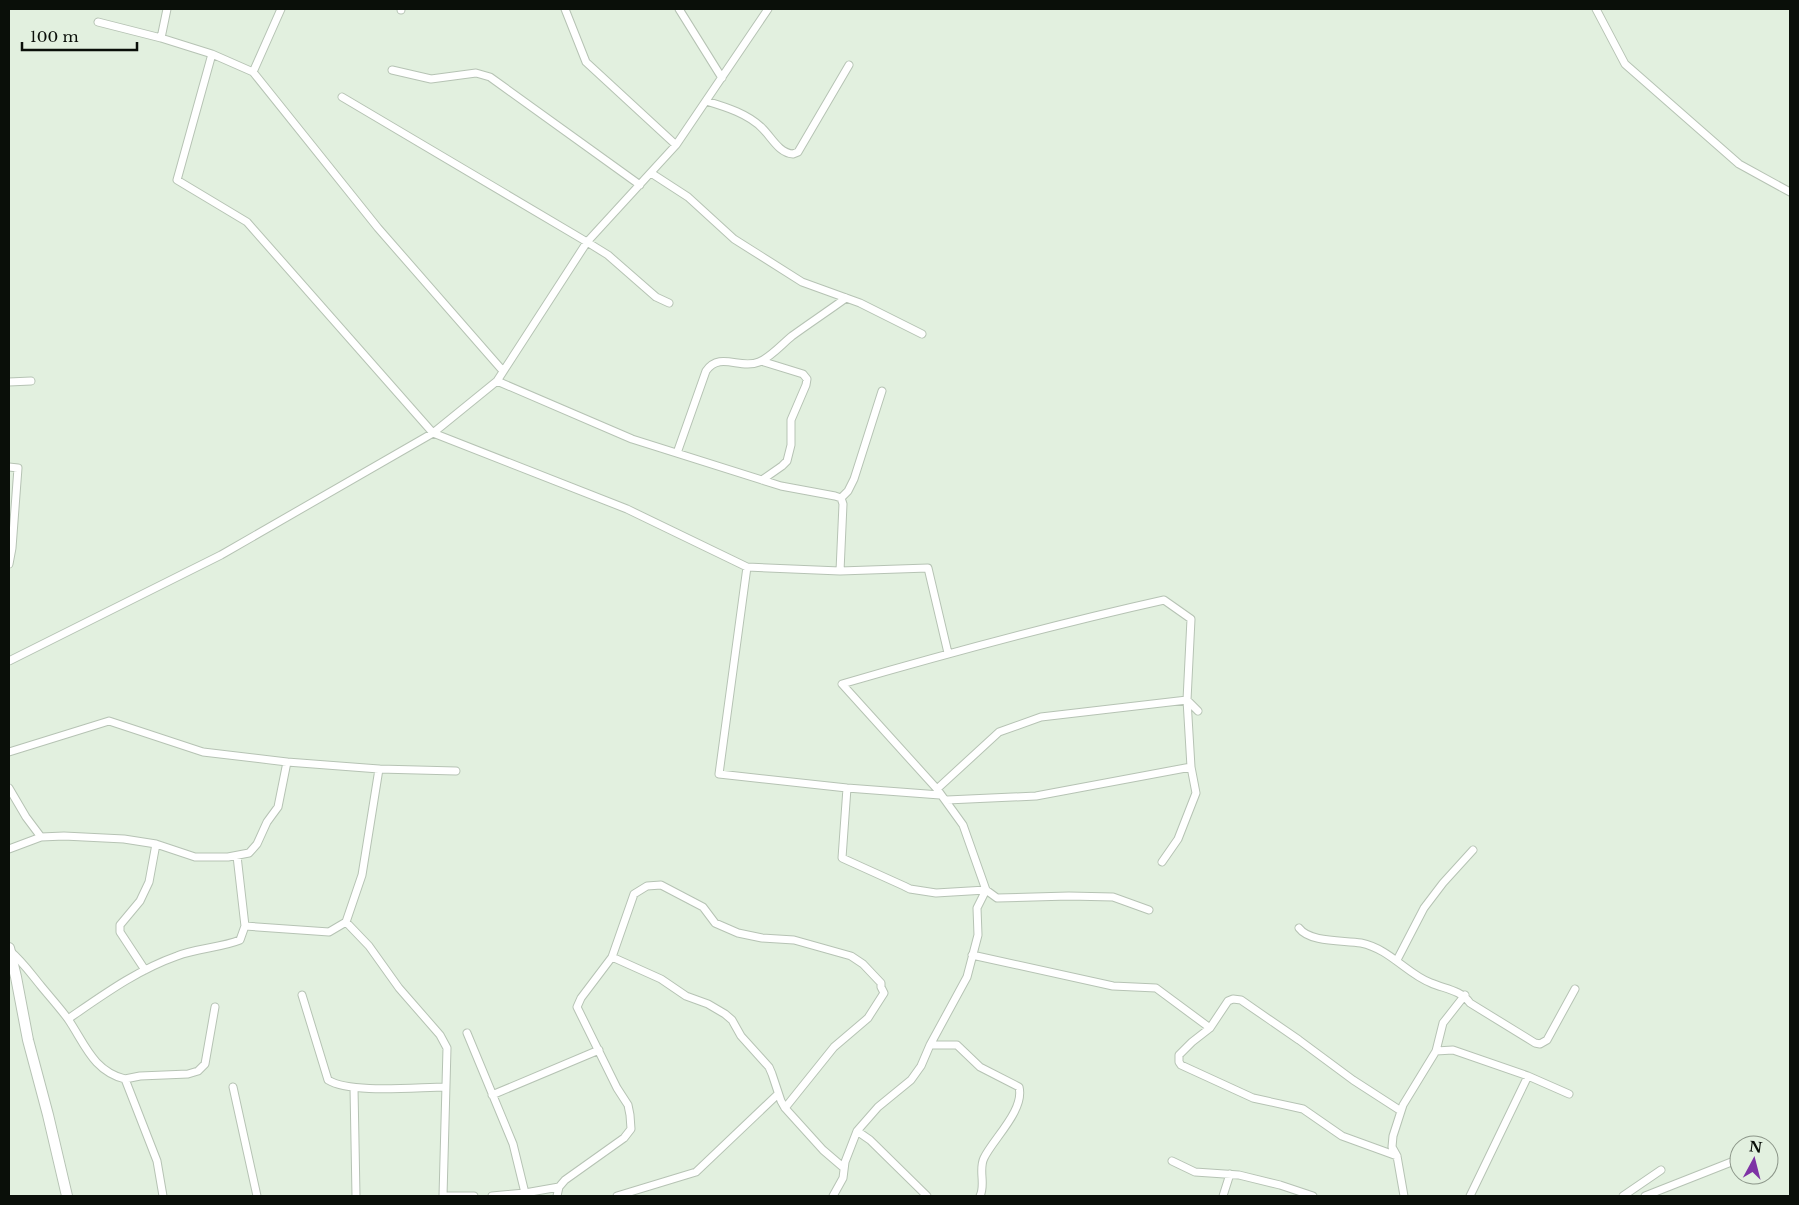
<svg xmlns="http://www.w3.org/2000/svg" width="1799" height="1205" font-family="'Libre Baskerville',serif">
  <style>
    .lines { fill: none; stroke-linecap: round; stroke-linejoin: round }
    .street-casing { stroke: #b6c3b4; stroke-width: 9 }
    .secondary-casing { stroke: #b6c3b4; stroke-width: 12 }
    .street { stroke: #fff; stroke-width: 7 }
    .secondary { stroke: #fff; stroke-width: 10 }
  </style>
  <rect width="100%" height="100%" fill="#e2f0df"/>
  <g class="lines">
    <g class="street-casing">
      <path id="street" d="M565,9L586,62L676,145
        M679,9L722,78
        M1596,9L1625,64L1739,164L1790,192
        M401,10V9
        M98,22L161,38L212,54L253,72L378,228L503,371
        M161,38L167,9
        M212,54L177,180L247,222L433,433L627,509L747,567L840,571
        M392,70L431,79L476,73L490,77L640,185
        M253,72L281,9
        M342,97L587,242L608,255L656,297L669,303
        M706,101C726,107 749,114 763,129C772,138 779,153 793,154L798,152L849,65
        M651,173L688,197L734,239L802,282L860,303L922,334
        M761,361L803,374L807,379L806,385L791,420V445L787,461L782,466L762,480
        M497,381L632,439L781,486L835,496L841,498L843,504L840,571L928,568L948,653
        M9,382L31,381
        M677,453L706,371C720,351 740,370 759,362C771,357 782,344 792,336C810,323 828,311 846,298
        M9,467L18,468L12,548L9,564
        M841,498L848,491L854,479L882,391
        M747,567L719,774L847,788L940,795
        M9,661L221,555L433,433L497,381L587,242L676,145L768,9
        M9,752L109,721L203,752L287,762L379,769L456,771
        M9,788L26,817L41,837
        M847,788L842,858L904,886L910,889L936,893L986,890L997,898L1069,896L1113,897L1149,910
        M937,789L999,732L1041,717L1187,700L1198,711
        M947,800L1036,796L1191,767
        M9,849L41,837L64,836L124,839L156,844L195,857H228L249,853L257,844L267,822L278,807L287,762
        M346,922L369,946L399,988L440,1035L447,1048L443,1196
        M245,926L329,932L346,922L362,875L379,769
        M1299,928C1310,943 1344,940 1361,943C1390,949 1407,974 1431,983C1445,989 1461,990 1470,1003L1535,1043L1540,1044L1547,1040L1575,989
        M10,951C23,962 31,974 41,986C50,997 60,1008 68,1019C85,1044 93,1071 125,1079L157,1161L163,1196
        M972,955L1113,986L1156,988L1210,1028
        M612,957L661,979L686,996L708,1004L725,1014L732,1020L741,1036L769,1067L772,1074L781,1101L785,1108L823,1150L844,1168
        M1397,960L1424,908L1443,883L1473,850
        M145,970L120,932V925L140,901L149,882L156,844
        M302,995L328,1080C350,1094 417,1087 446,1087
        M68,1019C103,995 137,970 177,956C197,948 220,948 240,940L245,926L237,856
        M467,1033L513,1144L525,1193
        M930,1045H957L980,1067L1019,1087C1025,1110 993,1139 984,1158C978,1170 986,1184 980,1196
        M1436,1051L1453,1050L1528,1076L1569,1094
        M125,1079L140,1076L188,1074L198,1071L205,1064L215,1007
        M233,1087L257,1196
        M354,1088L356,1196
        M492,1095L599,1050
        M857,1131L870,1140L927,1196
        M1397,1156L1342,1136L1303,1109L1253,1098L1181,1065L1179,1062V1055L1192,1042L1210,1028L1228,1001L1233,999L1241,1000L1299,1040L1353,1080L1401,1111
        M1172,1161L1195,1172L1239,1175L1280,1185L1313,1196
        M443,1196H474
        M492,1196L525,1193L559,1187
        M557,1196L559,1187L565,1180L624,1138L631,1129L630,1115L628,1105L617,1088L577,1007L581,998L612,957L634,894L647,886L661,885L703,907L715,923L738,933L762,938L794,940L851,956L863,964L881,983V987L884,993L868,1018L834,1047L785,1108
        M617,1196L696,1172L778,1094
        M833,1196L843,1178L845,1162L857,1131L878,1107L911,1080L921,1066L930,1045L967,977L978,935L977,908L986,890L963,825L937,789L842,684C949,653 1056,624 1164,600L1191,619L1187,700L1191,767L1196,793L1178,839L1162,862
        M1223,1196L1230,1174
        M1404,1196L1397,1156L1392,1147L1393,1136L1403,1105L1436,1051L1443,1023L1465,995
        M1470,1196L1528,1076
        M1623,1196L1661,1170
        M1645,1196L1739,1159"/>
    </g>
    <g class="secondary-casing">
      <path id="secondary" d="M9,948L16,977L28,1040L48,1115L67,1196"/>
    </g>
    <use href="#street" class="street"/>
    <use href="#secondary" class="secondary"/>
  </g>
  <rect width="1799" height="1205" fill="none" stroke="#0a0f09" stroke-width="20"/>
  <g transform="translate(1754 1160) rotate(7)"><circle r="24" fill="#e2f0df" stroke="#8c9689"/>
  <path d="M0-4L9 19L0 12L-9 19Z" fill="#7e33a5"/>
  <text y="-8" font-size="14" font-weight="bold" text-anchor="middle" fill="#0a0f09">N</text>
  </g>
  <path d="M22 42v8h115v-8" fill="none" stroke="#0a0f09" stroke-width="2.5"/>
  <text x="30" y="42" font-size="15" fill="#0a0f09" stroke="#e2f0df" stroke-width="4" paint-order="stroke">100 m</text>
</svg>
